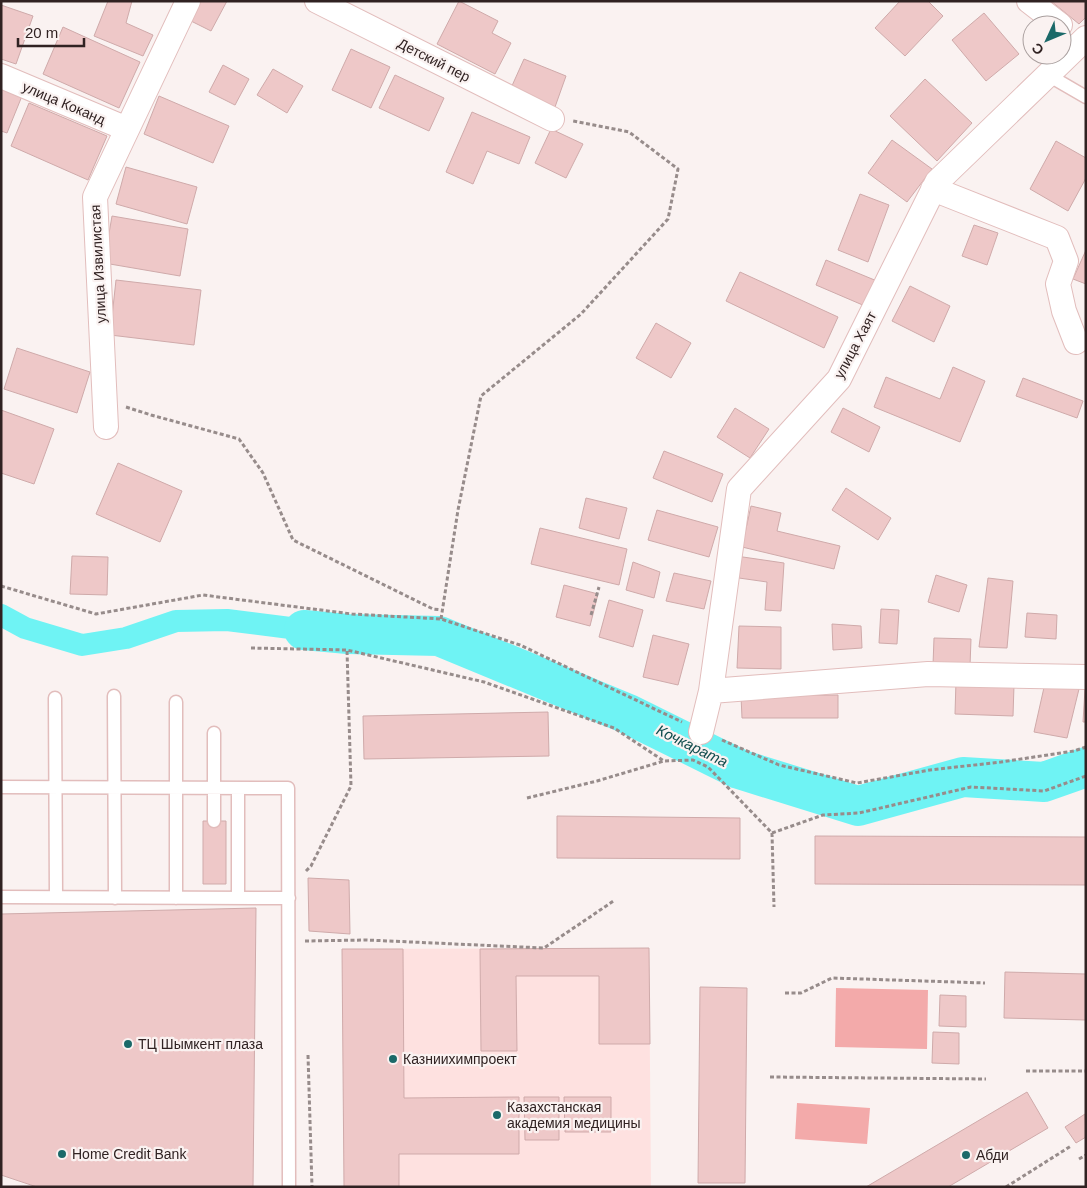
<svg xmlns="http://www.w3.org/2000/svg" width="1087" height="1188" font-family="Arial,sans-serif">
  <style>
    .built { fill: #fee1e0 }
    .green { fill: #f3aaaa }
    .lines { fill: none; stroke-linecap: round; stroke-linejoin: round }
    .canal { stroke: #6ff3f4; stroke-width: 22 }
    .river { stroke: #6ff3f4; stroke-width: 40 }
    .building { fill: #eec8c8; stroke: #cfaaaa }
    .lane-casing { stroke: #e2bdbc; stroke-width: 15 }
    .street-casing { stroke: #e2bdbc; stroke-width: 26 }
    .path { stroke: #978c8b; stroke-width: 3; stroke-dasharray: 4 2.5; stroke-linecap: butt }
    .lane { stroke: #fff; stroke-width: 12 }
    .street { stroke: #fff; stroke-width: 24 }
    .poi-dot { fill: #1b6969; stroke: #faf2f1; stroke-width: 2 }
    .labels { text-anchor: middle; stroke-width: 4.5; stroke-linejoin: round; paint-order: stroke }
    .street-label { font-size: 14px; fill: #302222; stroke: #faf2f1 }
    .poi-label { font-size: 14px; fill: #302222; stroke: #faf2f1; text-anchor: start }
    .water-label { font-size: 15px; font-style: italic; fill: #124d4e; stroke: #faf2f1 }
  </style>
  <rect width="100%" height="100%" fill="#faf2f1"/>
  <path class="built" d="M649,948L651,1187H344L342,949Z"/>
  <path class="green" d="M836,988L928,990L927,1049L835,1047Z
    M797,1103L870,1108L867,1144L795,1139Z"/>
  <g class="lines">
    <path class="canal" d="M1,615L25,628L82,645L126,638L176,621L227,620L306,630"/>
    <path class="river" d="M304,630L348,634L439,636L628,714L739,769L858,806L963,777L1044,782L1086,767"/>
  </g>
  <path class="building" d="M108,1H132L126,23L153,35L143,56L94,36Z
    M194,1H227L211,31L185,18Z
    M459,1L498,21L492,33L511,43L495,74L437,44Z
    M900,1H928L943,16L905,56L875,28Z
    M1051,1H1086V17L1079,24Z
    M1,5L33,16L16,64L1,59Z
    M984,13L1019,54L986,81L952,40Z
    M63,27L140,62L119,108L43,74Z
    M351,49L390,67L371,108L332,90Z
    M524,59L566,76L555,107L511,88Z
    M223,65L249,79L235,105L209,92Z
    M273,69L303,86L287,113L257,95Z
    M395,75L444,98L429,131L379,108Z
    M925,79L972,123L937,161L890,116Z
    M1,87L22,96L7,133L1,131Z
    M159,96L229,126L213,163L144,134Z
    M29,103L107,136L88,180L11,146Z
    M472,112L530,137L519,164L487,151L473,184L446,172Z
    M551,129L583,144L566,178L535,163Z
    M892,140L932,169L907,202L868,173Z
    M1056,141L1086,158V178L1068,211L1030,189Z
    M126,167L197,187L187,224L116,204Z
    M860,194L889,205L868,262L838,250Z
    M112,216L188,229L180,276L104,263Z
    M974,225L998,233L987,265L962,256Z
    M1086,250V284L1073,279Z
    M826,260L877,281L865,306L816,285Z
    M740,272L838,317L824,348L726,301Z
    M116,280L201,290L194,345L110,335Z
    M910,286L950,306L934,342L892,321Z
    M656,323L691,343L671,378L636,358Z
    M17,348L90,372L77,413L4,389Z
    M953,367L985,381L960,442L874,407L886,377L940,399Z
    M1023,378L1083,401L1077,418L1016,396Z
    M735,408L769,429L750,458L717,437Z
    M843,408L880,427L869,452L831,432Z
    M1,410L54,429L34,484L1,473Z
    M664,451L723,474L712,502L653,478Z
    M118,463L182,491L160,542L96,514Z
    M846,488L891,518L878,540L832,510Z
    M586,498L627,508L619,539L579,528Z
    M751,506L781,513L777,531L840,546L834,569L742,547Z
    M657,510L718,527L709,557L648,540Z
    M540,528L627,549L619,585L531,564Z
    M72,556L108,557L107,595L70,594Z
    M736,556L784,563L781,611L765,610L767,582L732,577Z
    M633,562L660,572L654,598L626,590Z
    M674,573L711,581L704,609L666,601Z
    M936,575L967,585L959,612L928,602Z
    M988,578L1013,581L1007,648L979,647Z
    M564,585L598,594L590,626L556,617Z
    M609,600L643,610L633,647L599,637Z
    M881,609L899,610L897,644L879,643Z
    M1027,613L1057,615L1056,639L1025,637Z
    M832,624L861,626L862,648L833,650Z
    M739,626L781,627V669L737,668Z
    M653,635L689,644L678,685L643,677Z
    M934,638L971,639L970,666L933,665Z
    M956,681L1014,685L1013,716L955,714Z
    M1045,683L1079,689L1067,738L1034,732Z
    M1085,689H1086V722H1083Z
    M838,695V718H742L741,696Z
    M548,712L549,756L364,759L363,716Z
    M557,816L740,818V859L557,858Z
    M203,821H226V884H203Z
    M815,836L1086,837V885L815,884Z
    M308,878L349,880L350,934L309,931Z
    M256,908L253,1187H37L1,1175V914Z
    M649,948L650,1044H599V976H516L517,1051H481L480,949Z
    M342,949H403L404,1098L519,1097V1154H399V1187H344Z
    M1005,972L1086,974V1020L1004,1018Z
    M700,987L747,988L745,1183H698Z
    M940,995L966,996V1027L939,1026Z
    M933,1032L959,1033V1064L932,1063Z
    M1027,1092L1048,1128L948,1187H866Z
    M524,1097H559V1140H525Z
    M564,1097H611V1132H565Z
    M1085,1114L1086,1137L1076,1143L1065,1127Z"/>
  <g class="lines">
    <g class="lane-casing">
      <path id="lane" d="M1048,75L1086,97
        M114,696L115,898
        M55,698L56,897
        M176,702V898
        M214,733V821
        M1,787L288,788L289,1187
        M238,788V898
        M1,897L289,898"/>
    </g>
    <g class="street-casing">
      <path id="street" d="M317,1L552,119
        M1029,1L1060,25
        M1,76L127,129
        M933,189L1057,238L1066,261L1058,284L1064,311L1076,342
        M106,427L95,197L188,1
        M711,691L928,674L1086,677
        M701,732L711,691L739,489L839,379L937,182L1086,38"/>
    </g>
    <path class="path" d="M126,407L151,415L239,439L263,473L293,540L433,609L442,610
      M1,586L96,614L203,595L352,614L441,619L520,645L682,722
      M591,615L599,587
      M441,619L458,510L481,396L581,314L668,219L678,169L629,132L573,121
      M251,648L347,650L484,682L614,728L664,761
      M722,740L779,765L857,783L930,770L1001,762L1074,751L1086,747
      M527,798L597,781L664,761L693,760L708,767L772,833L774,907
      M772,833L823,815L859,813L971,787L1044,791L1086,776
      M306,871L311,866L351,786L347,650
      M305,941L367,940L544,948L615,900
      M785,993H801L832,978L985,983
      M308,1055L312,1187
      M1026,1071H1086
      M770,1077L986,1079
      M1079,1159L1086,1155
      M1006,1187L1071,1146"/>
    <use href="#lane" class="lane"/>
    <use href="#street" class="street"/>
  </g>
  <g class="poi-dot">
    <circle cx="128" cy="1044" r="5"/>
    <circle cx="393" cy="1059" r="5"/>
    <circle cx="497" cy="1115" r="5"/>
    <circle cx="62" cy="1154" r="5"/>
    <circle cx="966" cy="1155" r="5"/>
  </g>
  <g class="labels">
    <g class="street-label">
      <text transform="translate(434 60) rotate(27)" y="5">Детский пер</text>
      <text transform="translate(64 103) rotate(23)" y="5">улица Коканд</text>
      <text transform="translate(98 264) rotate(-93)" y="5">улица Извилистая</text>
      <text transform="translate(855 345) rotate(-62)" y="5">улица Хаят</text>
    </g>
    <g class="poi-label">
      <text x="138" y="1049">ТЦ Шымкент плаза</text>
      <text x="403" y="1064">Казниихимпроект</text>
      <text x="507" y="1112">Казахстанская<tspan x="507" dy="16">академия медицины</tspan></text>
      <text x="72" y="1159">Home Credit Bank</text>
      <text x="976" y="1160">Абди</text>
    </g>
    <g class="water-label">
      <text transform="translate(692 746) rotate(26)" y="5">Кочкарата</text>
    </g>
  </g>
  <rect width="1087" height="1188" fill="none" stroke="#302222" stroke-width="5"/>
  <g transform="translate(1047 40) rotate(226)"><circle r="24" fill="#faf2f1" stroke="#a99f9e"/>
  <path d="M0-4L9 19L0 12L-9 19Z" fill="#1b6969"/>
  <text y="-8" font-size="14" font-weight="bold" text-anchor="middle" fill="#302222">С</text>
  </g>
  <path d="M18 38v8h66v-8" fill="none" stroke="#302222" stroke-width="2.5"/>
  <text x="25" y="38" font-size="15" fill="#302222" stroke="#faf2f1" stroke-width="4" paint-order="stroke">20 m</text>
</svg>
